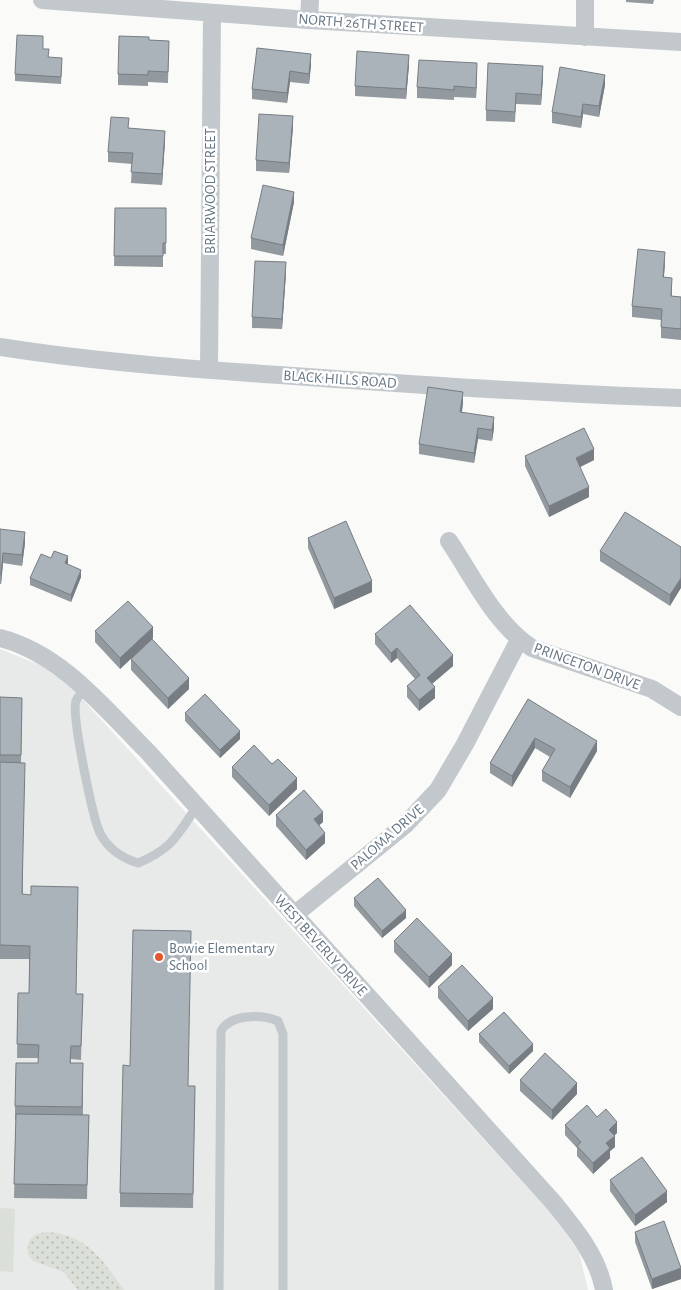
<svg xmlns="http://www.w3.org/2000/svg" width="681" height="1290" font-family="'Alegreya Sans',sans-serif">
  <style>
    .built { fill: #e8e9e9 }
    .green { fill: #dadfd7 }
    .park { fill: url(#park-dots) }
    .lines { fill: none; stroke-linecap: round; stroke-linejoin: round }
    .service { stroke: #c3c8cc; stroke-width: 9 }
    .minor { stroke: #c3c8cc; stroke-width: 18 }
    .wall { fill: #929a9f }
    .shaded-wall { fill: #777d82 }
    .building { fill: #aab3b9; stroke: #777d82 }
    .poi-dot { fill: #e4572e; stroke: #fff; stroke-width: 2 }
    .labels { text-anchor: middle; stroke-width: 5; stroke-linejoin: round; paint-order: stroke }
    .street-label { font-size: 15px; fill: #657683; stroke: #fff }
    .poi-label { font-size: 15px; fill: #657683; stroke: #fff; text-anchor: start }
  </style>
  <defs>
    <pattern id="park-dots" width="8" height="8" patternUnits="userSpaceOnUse" patternTransform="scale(1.25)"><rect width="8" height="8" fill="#dadfd7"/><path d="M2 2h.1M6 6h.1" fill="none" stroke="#b4b9b4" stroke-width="1.8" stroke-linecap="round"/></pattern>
  </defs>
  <rect width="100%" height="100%" fill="#fafaf8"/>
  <path class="built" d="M0,649L45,667L76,692L558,1221L579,1252L588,1290H0Z"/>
  <path class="green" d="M0,1208L15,1209L13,1272L0,1271Z"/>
  <path class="park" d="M47,1232C88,1235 102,1260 124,1290H78L64,1272L33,1261L28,1254C26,1239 33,1234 47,1232Z"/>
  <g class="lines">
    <path class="service" d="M85,689C83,692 77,697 76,701C71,714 93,819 100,833C108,849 122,858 138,863C172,849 177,836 197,806
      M219,1290L221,1031C230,1014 261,1014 278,1021L283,1034V1290"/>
    <path class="minor" d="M42,0L309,20L681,42
      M309,20L310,0
      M585,37V0
      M0,347C102,363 205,370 308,377C432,386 556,394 681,398
      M209,370L212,13
      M449,541C473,577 495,624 532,648L652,689L681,707
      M0,638C62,654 105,709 148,752L553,1202C574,1228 598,1256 604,1290
      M294,915L405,825L438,790L465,744L519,640"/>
  </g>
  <path class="wall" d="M626,0H654L653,4L626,2Z
    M149,40L169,41L168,83L148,82V86L118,85V74Z
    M257,48L311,65L309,84L290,82L287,103L252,99V89Z
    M43,49L49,57L62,65L61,84L15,81V74Z
    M409,65L406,99L355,96V86Z
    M477,74L476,98L454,97V100L417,98V87Z
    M543,77L541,105L516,104L515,122L486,121V110Z
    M605,85L599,117L583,114L581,128L552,123V112Z
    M293,127L289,173L256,171V160Z
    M129,128L165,141L162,185L131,183L132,164L108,162V152Z
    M294,202L283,256L251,249V238Z
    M115,208H166V254H163V267L114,266Z
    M665,262L664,277L672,289V296L681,297V340L661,338V320L632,317V306Z
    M286,273L282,329L252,328V317Z
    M463,403L462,412L494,428L492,441L478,439L474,463L419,454V444Z
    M525,456L594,460L580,467L589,497L549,517L525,466Z
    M0,529L25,543L22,566L3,563L1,584H0Z
    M308,538L372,592L334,609L308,548Z
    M681,547L670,606L600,561V551Z
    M51,558L68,563L67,564L81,577L71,602L30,585V578Z
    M95,631L153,638L120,669L95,642Z
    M375,634L453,666L432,684L435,698L419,711L407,697V686L415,679L397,658L391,663L375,644Z
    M131,659L189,689L168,709L131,670Z
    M0,697L22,698L21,762L23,894L76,994H83L81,1060L71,1059V1063H83V1115H89L87,1199L14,1198L16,1120H15V1106L38,1063L39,1058H17L18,993H29V959H0Z
    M528,699L597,751L570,798L542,781V771L550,757L535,748L512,787L490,773V763Z
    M185,713L240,739L220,758L185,721Z
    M272,764L297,789L269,816L232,777V767Z
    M276,815L323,822L319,825L325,843L306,860L276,826Z
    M354,898L406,918L382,938L354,906Z
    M394,941L452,965L429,988L394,952Z
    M438,987L493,1009L468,1031L438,998Z
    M479,1034L533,1051L509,1074L479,1042Z
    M520,1080L577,1094L552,1120L520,1091Z
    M188,1086H195L193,1208L120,1207V1193Z
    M597,1117L617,1133L614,1136L615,1147L610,1151V1158L593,1174L577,1156V1148L565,1135V1125Z
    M610,1180L667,1202L635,1226L610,1191Z
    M635,1232L681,1279L652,1289L635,1242Z"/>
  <path class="shaded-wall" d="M311,54V65L309,84V74Z
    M409,55V65L406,99V89Z
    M477,63V74L476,98V88Z
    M543,66V77L541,105V95Z
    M290,71V82L287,103V93Z
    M605,75V85L599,117V106Z
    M583,104V114L581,128V117Z
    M293,116V127L289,173V163Z
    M165,131V141L162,185V174Z
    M294,192V202L283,256V245Z
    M665,252V262L663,288V277Z
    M286,262V273L282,329V319Z
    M463,392V403L460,422V412Z
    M494,417V428L492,441V430Z
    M478,428V439L474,463V453Z
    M594,449V460L576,469V458Z
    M589,487V497L549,517V506Z
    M25,532V543L22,566V555Z
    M3,553V563L1,584V574Z
    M68,556V563L65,571V563Z
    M81,570V577L71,602V595Z
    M681,578V588L670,606V595Z
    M372,581V592L334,609V598Z
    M153,627V638L120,669V658Z
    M397,648V658L391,663V653Z
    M453,655V666L427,688V678Z
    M189,678V689L168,709V698Z
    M435,687V698L419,711V700Z
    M240,731V739L220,758V750Z
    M535,738V748L512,787V776Z
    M597,741V751L570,798V787Z
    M297,778V789L269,816V805Z
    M323,812V822L314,830V819Z
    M325,833V843L306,860V850Z
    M406,910V918L382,938V931Z
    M452,954V965L429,988V977Z
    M493,998V1009L468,1031V1021Z
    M533,1044V1051L509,1074V1066Z
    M577,1083V1094L552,1120V1110Z
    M617,1122V1133L609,1140V1130Z
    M615,1136V1147L610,1151V1158L593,1174V1163L606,1143Z
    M667,1191V1202L635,1226V1215Z
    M681,1268V1279L652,1289V1279Z"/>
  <path class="building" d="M17,35L43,36V49H49L48,57L62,58L61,77L15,74Z
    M119,36L149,37V40L169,41L168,72L148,71V75L118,74Z
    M257,48L311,54L309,74L290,71L287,93L252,89Z
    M357,51L409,55L406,89L355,86Z
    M419,60L477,63L476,88L454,86V90L417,87Z
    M488,63L543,66L541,95L516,93L515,112L486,110Z
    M560,67L605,75L599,106L583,104L581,117L552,112Z
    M259,114L293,116L289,163L256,160Z
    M111,117L129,118L128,128L165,131L162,174L131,172L133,153L108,152Z
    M263,185L294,192L283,245L251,238Z
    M115,208H166V243H163V256H114Z
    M638,249L665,252L663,277L672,278L671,296L681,297V329L661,327L662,309L632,306Z
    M255,261L286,262L282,319L252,317Z
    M428,387L463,392L460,412L494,417L492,430L478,428L474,453L419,444Z
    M584,428L594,449L576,458L589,487L549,506L525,456Z
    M625,512L681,547V578L670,595L600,551Z
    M346,521L372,581L334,598L308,538Z
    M0,529L25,532L22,555L3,553L1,574H0Z
    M54,551L68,556L65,563L81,570L71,595L30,578L41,554L51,558Z
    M128,601L153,627L120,658L95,631Z
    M410,605L453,655L427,678L435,687L419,700L407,686L420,675L397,648L391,653L375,634Z
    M152,639L189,678L168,698L131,659Z
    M205,694L240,731L220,750L185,713Z
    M0,697L22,698L21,755H0Z
    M528,699L597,741L570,787L542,771L555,749L535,738L512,776L490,763Z
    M254,745L272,764L278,759L297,778L269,805L232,767Z
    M0,762L25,763L22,894L31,895V886L78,887L76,994H83L81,1046H71L70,1063H83L82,1107L15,1106L16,1063H38L39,1045L17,1044L18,993H29L30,946L0,945Z
    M304,790L323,812L314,819L325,833L306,850L276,815Z
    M378,878L406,910L382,931L354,898Z
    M417,918L452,954L429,977L394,941Z
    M133,930L191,931L188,1086H195L193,1194L120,1193L123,1065L130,1066Z
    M462,965L493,998L468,1021L438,987Z
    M504,1012L533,1044L509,1066L479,1034Z
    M545,1053L577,1083L552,1110L520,1080Z
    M587,1105L597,1117L606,1109L617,1122L609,1130L615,1136L606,1143L610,1148L593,1163L577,1146L581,1142L565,1125Z
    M16,1114L89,1115L87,1185L14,1184Z
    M642,1157L667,1191L635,1215L610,1180Z
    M664,1221L681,1268L652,1279L635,1232Z"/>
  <circle class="poi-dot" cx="159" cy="957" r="5"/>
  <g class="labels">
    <g class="street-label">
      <text transform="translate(361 23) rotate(4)" y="5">NORTH 26TH STREET</text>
      <text transform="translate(210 191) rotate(-90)" y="5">BRIARWOOD STREET</text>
      <text transform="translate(340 379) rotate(4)" y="5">BLACK HILLS ROAD</text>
      <text transform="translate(587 666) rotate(20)" y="5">PRINCETON DRIVE</text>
      <text transform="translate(387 837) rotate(-41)" y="5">PALOMA DRIVE</text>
      <text transform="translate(321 945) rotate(48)" y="5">WEST BEVERLY DRIVE</text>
    </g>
    <g class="poi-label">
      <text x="169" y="953">Bowie Elementary<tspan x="169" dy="17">School</tspan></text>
    </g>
  </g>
</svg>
